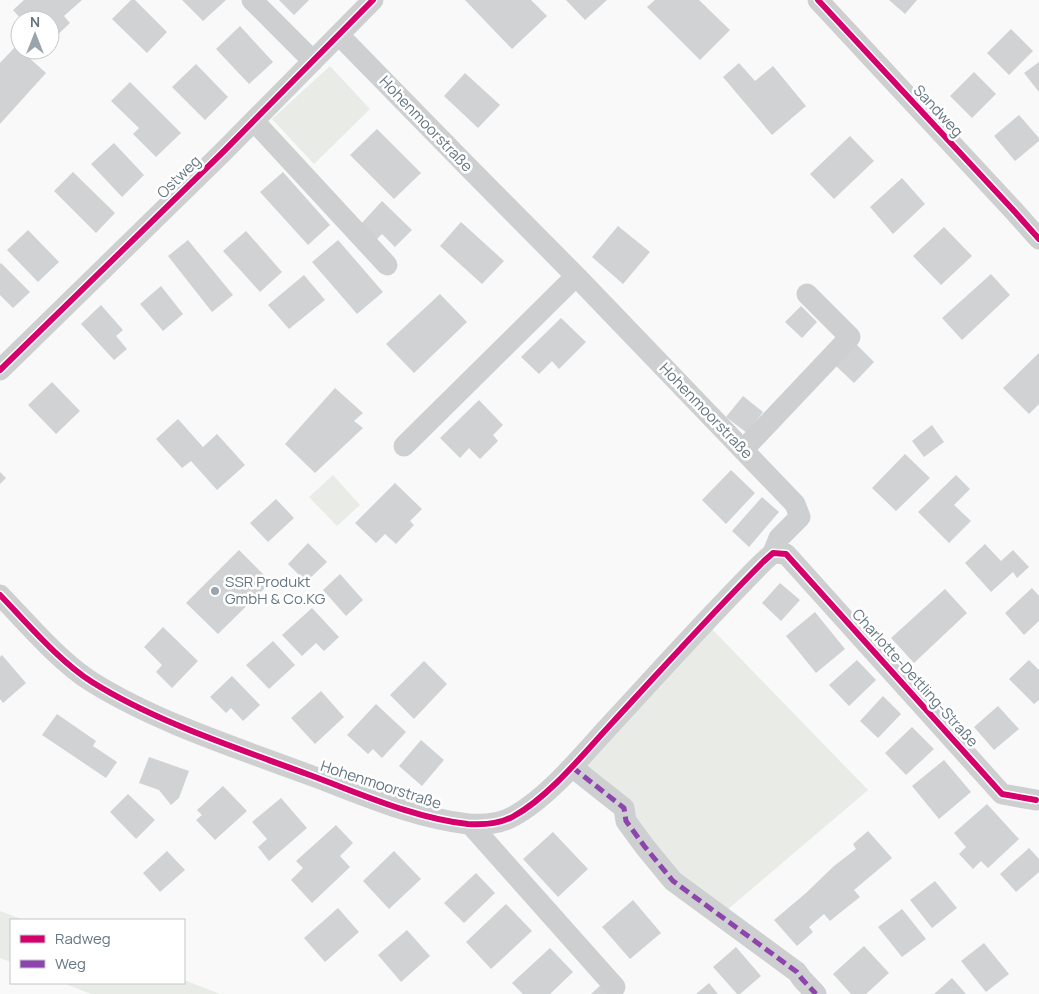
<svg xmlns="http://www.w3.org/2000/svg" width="1039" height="994" font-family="Manrope,sans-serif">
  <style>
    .green { fill: #e8ebe6 }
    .building { fill: #d0d2d3 }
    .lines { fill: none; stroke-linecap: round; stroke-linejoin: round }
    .minor { stroke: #cecfd0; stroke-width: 21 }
    .quiet { stroke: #8e44ad; stroke-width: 5; stroke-dasharray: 10 5; stroke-linecap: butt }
    .cycleway-casing { stroke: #fff; stroke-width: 9 }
    .cycleway { stroke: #d6006c; stroke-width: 6 }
    .poi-dot { fill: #99a4ac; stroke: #fff; stroke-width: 2 }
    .labels { text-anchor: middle; stroke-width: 5; stroke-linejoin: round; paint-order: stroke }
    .street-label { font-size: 15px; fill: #657683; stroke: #fff }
    .poi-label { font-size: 15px; fill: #657683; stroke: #fff; text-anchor: start }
  </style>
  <rect width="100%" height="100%" fill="#f9f9f9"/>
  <path class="green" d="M330,66L370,109L314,164L272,119Z
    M333,475L360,505L337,526L309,497Z
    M705,622L868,790L720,916L572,767Z
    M0,911L24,920H11V962L0,958Z
    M184,980L220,994H91L63,983H184Z"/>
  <path class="building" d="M24,0H82L64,16L70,23L50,42V20H22L13,10Z
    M131,0H135L167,32L147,53L112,19Z
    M182,0H226L203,21Z
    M279,0H309L294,15Z
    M465,0H531L547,16L512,49Z
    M566,0H607L585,20Z
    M655,0H699L730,30L700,60L647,7Z
    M889,0H917L905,14Z
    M240,26L273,62L249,84L216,49Z
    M1011,29L1033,51L1009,75L987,53Z
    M16,46L46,73L0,124V63Z
    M1039,62V92L1024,73Z
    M739,63L755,81L773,66L806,106L772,135L723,77Z
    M196,64L228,97L205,120L172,87Z
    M974,72L996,94L972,118L950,96Z
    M465,73L500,105L478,128L444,96Z
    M130,82L181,133L156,157L133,134L139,128L111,101Z
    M1019,115L1039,138V141L1015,161L994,136Z
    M377,129L421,173L394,199L350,155Z
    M850,136L874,161L834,199L810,174Z
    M114,143L144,175L122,197L91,164Z
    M73,172L115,213L96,233L54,191Z
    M283,172L330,225L308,245L260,192Z
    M902,178L925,204L893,234L870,207Z
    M382,201L412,230L395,247L382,234L376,240L360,225Z
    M461,222L504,261L482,284L440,246Z
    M618,226L650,252L623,284L592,257Z
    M944,227L972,256L941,285L913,256Z
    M28,230L59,262L38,282L7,250Z
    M246,231L282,272L260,292L223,251Z
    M188,240L233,295L212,312L168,256Z
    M338,240L383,292L357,314L312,262Z
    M1,263L30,292L13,308L0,295V264Z
    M991,274L1010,295L962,340L942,318Z
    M304,275L325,300L289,329L268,305Z
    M161,286L183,314L163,331L140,304Z
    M440,294L467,322L414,373L386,344Z
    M101,305L123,330L116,336L127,349L114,360L81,324Z
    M801,306L817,322L802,338L785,322Z
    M561,318L586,342L559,369L552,361L539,374L521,357Z
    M856,344L874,362L854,383L836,366Z
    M1039,353V404L1029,414L1003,388Z
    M52,382L80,411L56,434L28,405Z
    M335,388L363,413L354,421L363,428L315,473L285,444Z
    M743,396L763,412L747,433L726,417Z
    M479,400L503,425L493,435L498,441L480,459L469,448L460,458L440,438Z
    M178,419L203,447L217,434L245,465L217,490L191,461L182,468L156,439Z
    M932,425L944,442L924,457L912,441Z
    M905,454L930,478L896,511L872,488Z
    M731,470L755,493L726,524L702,500Z
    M0,472L6,478L0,484Z
    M956,475L970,489L954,505L971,521L949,543L918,512Z
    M395,483L422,509L410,521L414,525L396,544L385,534L376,543L355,523Z
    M762,497L779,512L749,547L732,531Z
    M276,499L294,518L268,542L250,523Z
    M308,543L327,562L306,582L288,564Z
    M985,544L1001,561L1013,550L1029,567L1017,578L1013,572L991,592L965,563Z
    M239,550L271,582L218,634L186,603Z
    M340,574L363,600L346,616L323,590Z
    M780,583L800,600L781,621L762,603Z
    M1032,588L1039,596V621L1024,635L1005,613Z
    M945,589L967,613L914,663L891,638Z
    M312,608L339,637L324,651L316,643L302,656L282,635Z
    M815,612L845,649L816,673L786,636Z
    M163,627L198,661L172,688L156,672L162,665L144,647Z
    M273,641L295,665L269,689L246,665Z
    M2,655L26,683L3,703L0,699V657Z
    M857,660L876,680L849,706L829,685Z
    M1029,660L1039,670V700L1034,704L1009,679Z
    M424,661L447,684L414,719L390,695Z
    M232,676L260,705L243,721L231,708L226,713L210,697Z
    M321,691L344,717L315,744L291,718Z
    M883,696L901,714L878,738L860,721Z
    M376,704L406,732L382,758L373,749L368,754L347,735Z
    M998,706L1019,729L994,750L974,727Z
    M57,714L96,741L93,746L117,762L106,778L42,735Z
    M912,727L934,749L906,775L885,753Z
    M421,740L444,760L422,786L399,766Z
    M149,757L189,771L179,798L171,805L159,790L139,783Z
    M944,760L971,792L939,819L912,786Z
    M223,786L247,811L215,840L196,820L202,815L197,810Z
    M128,794L155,820L136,839L110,812Z
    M281,798L307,828L269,861L258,847L267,839L252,822Z
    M987,804L1019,839L988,868L981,861L973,869L959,854L966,847L954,833Z
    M336,825L353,843L340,856L350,867L312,903L291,880L303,868L296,861Z
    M868,831L892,858L854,890L860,897L846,908L830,921L824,914L809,927L813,932L797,946L774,920L806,893L834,866L856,849L853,844Z
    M553,832L588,869L558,897L523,859Z
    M1029,848L1039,859V872L1016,892L1000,874Z
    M167,851L185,870L160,892L143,873Z
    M394,851L421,879L389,909L363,881Z
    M476,873L495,893L464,923L444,903Z
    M935,881L957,908L932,928L910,900Z
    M633,900L661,933L630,959L602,927Z
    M506,904L532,931L491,969L466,942Z
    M338,908L359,932L325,962L304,938Z
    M902,909L926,939L902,957L878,927Z
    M407,930L430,956L401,982L378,955Z
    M984,943L1009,974L986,992L961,961Z
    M864,946L889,973L866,994H851L833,974Z
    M736,947L761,976L740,994H737L713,967Z
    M550,948L573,972L550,994H523L512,983Z
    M952,978L966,994H934Z
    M603,983L614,994H591Z
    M709,983L718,994H696Z"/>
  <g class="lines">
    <path class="minor" d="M252,0L313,61
      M818,0L1015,212L1039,239
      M339,35L471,170L576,276L795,504L800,517L779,538L773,553
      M254,121L387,265
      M0,370L224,151L373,0
      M404,446L576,276
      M743,450L850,337L807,294
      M0,595C28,624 59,661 92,682C156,722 237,748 307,774C359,793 413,818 468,824C484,825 500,824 514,816C550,796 584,753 612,723C662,669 711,614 763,562L773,553L786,554L1002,794L1036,800
      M572,767L624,808L626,821L645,847L673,881L797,972L802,979L816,994
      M470,824L615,987"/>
    <path class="quiet" d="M572,767L624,808L626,821L645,847L673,881L797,972L802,979L816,994"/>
    <g class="cycleway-casing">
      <path id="cycleway" d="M818,0L1015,212L1039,239
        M0,370L224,151L373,0
        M0,595C28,624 59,661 92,682C156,722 237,748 307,774C359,793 413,818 468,824C484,825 500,824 514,816C550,796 584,753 612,723C662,669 711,614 763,562L773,553L786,554L1002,794L1036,800"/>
    </g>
    <use href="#cycleway" class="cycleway"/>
  </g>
  <circle class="poi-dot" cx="215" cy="591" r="5"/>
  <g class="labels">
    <g class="street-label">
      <text transform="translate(938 111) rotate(47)" y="5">Sandweg</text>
      <text transform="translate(426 124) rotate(46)" y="5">Hohenmoorstraße</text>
      <text transform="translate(179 177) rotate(-44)" y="5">Ostweg</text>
      <text transform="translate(706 411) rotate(46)" y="5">Hohenmoorstraße</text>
      <text transform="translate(915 678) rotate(48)" y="5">Charlotte-Dettling-Straße</text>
      <text transform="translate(381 785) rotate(18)" y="5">Hohenmoorstraße</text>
    </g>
    <g class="poi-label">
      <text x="225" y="587">SSR Produkt<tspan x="225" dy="17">GmbH &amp; Co.KG</tspan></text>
    </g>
  </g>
  <rect x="10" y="919" width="175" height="65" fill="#ffffff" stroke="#c1c8cd"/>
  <rect x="20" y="935" width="25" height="8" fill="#d6006c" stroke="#c1c8cd"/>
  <text x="55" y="944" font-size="15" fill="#657683">Radweg</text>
  <rect x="20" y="960" width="25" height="8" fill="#8e44ad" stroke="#c1c8cd"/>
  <text x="55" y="969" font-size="15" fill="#657683">Weg</text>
  <g transform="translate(35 35)"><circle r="24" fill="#ffffff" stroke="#c1c8cd"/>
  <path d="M0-4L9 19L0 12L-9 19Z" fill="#99a4ac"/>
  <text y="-8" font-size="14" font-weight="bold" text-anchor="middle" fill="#657683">N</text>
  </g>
</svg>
